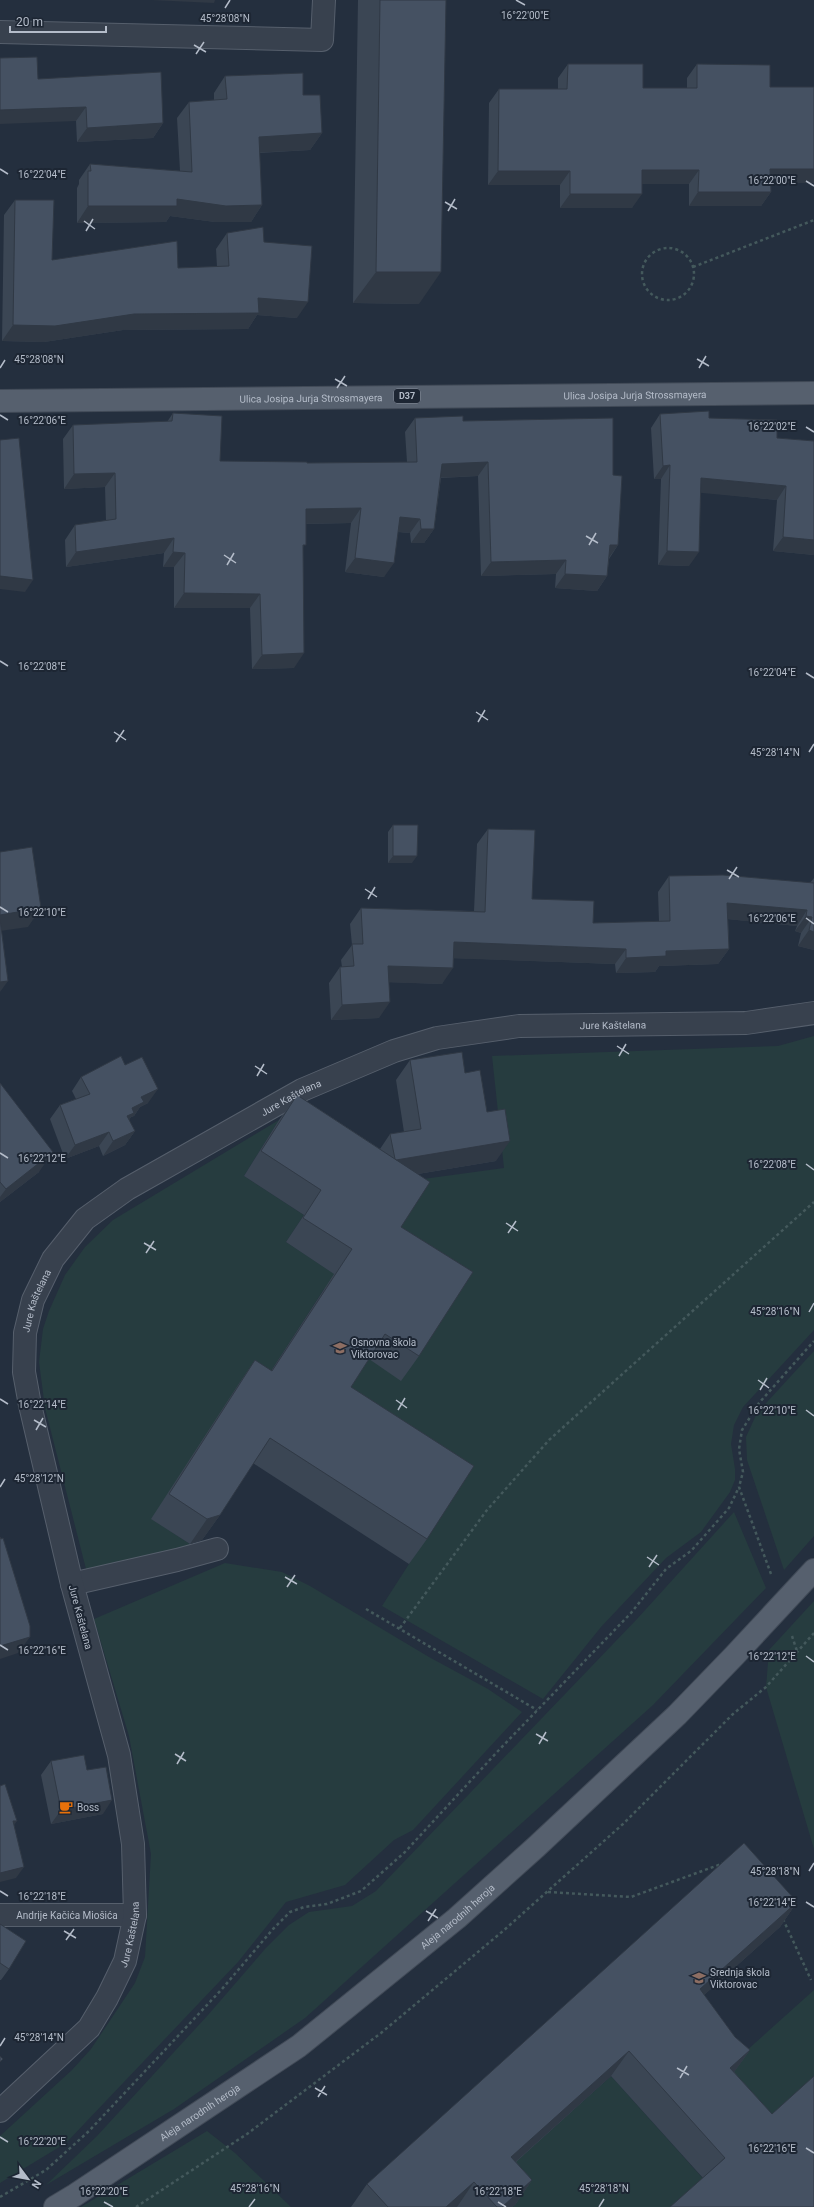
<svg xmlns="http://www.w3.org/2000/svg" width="814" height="2207" font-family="Roboto,sans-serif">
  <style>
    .green { fill: #263c3f }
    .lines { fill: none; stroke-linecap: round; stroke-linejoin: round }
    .minor-casing { stroke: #565f6c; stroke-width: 24 }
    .major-casing { stroke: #414a57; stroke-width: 24 }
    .path { stroke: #44595c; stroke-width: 2.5; stroke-dasharray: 3 3; stroke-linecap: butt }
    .minor { stroke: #38414e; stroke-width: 22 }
    .major { stroke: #56606e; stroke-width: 22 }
    .wall { fill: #3b4654 }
    .shaded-wall { fill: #303945 }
    .building { fill: #455162; stroke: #303945 }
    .ticks { fill: none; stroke: #b4bcc9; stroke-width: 1.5 }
    .labels { text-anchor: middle; stroke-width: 4; stroke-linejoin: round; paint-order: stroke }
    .shield { fill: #1d2633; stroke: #878f9c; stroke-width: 1 }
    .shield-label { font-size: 9px; font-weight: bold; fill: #b4bcc9 }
    .street-label { font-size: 10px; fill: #b4bcc9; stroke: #1d2633 }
    .poi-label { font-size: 10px; fill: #b4bcc9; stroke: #1d2633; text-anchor: start }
    .ticks-label { font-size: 10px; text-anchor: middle; fill: #b4bcc9; stroke: #1d2633; stroke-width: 4; stroke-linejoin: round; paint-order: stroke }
  </style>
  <rect width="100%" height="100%" fill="#242f3e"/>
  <path class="green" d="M814,1036V1330L743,1407L734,1425L731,1444L735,1469V1480L730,1492L701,1532L666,1558L601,1627L543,1699L382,1606L456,1491L333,1412L424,1277L379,1185L504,1168L492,1056L778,1046Z
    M279,1120L244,1176L304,1215L286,1242L339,1277L324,1289L255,1396L152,1519L193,1546L126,1565L86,1569L45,1408L39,1362L43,1329L49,1311L65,1275L85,1247L113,1220Z
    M814,1351V1536L784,1570L747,1460L746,1437L757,1413Z
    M734,1512L766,1588L653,1705L305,2018L174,2109L46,2185L97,2136L208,2015L265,1949L289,1925L309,1912L352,1906L376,1891L637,1619Z
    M225,1563L282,1572L310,1586L429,1657L488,1689L522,1712L413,1830L394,1840L345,1885L286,1902L238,1962L66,2143L0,2183V2136L72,2070L91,2049L135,1983L145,1957L151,1854L129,1736L94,1619Z
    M814,1601V1849L766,1687L769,1650Z
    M814,1990V2086L755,2139L726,2069Z
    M611,2076L707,2183L680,2207H512L515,2205L493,2182Z
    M207,2131L235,2153L291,2207H81Z"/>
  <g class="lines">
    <g class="minor-casing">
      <g id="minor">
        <path d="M0,32L322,40L324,0"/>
        <path d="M72,1584L177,1560L217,1549"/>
        <path id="s1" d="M0,1915H135"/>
        <path id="s2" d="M0,2111L89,2028L107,1998L125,1961L135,1915L133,1844L119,1755L72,1584L30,1405L24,1372L25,1333L33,1300L53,1259L85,1219L127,1189L302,1090L394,1051L437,1038L519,1026L746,1023L814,1013"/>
      </g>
    </g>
    <g class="major-casing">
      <g id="major">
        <path id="s3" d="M0,401L814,393"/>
        <path id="s4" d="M55,2207L75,2195L299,2046L457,1918L536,1847L677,1715L735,1655L814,1570"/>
      </g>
    </g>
    <path class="path" d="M642 274a26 26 0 1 1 52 0a26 26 0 1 1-52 0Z
      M693,267L814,220
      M771,1574L739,1487L743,1472L739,1449L742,1430L759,1403L814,1341
      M366,1609L537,1710
      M400,1628L487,1510L549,1440L814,1202
      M792,1636L797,1651
      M548,1892L631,1897L724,1863
      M783,1919L811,1980
      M0,2197L46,2170L89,2131L222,1989L273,1929L290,1912L304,1907L327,1904L361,1891L405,1852L498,1751L631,1613L666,1569L691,1551L729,1508L739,1487
      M136,2207L247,2134L381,2033L503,1931L623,1824L733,1714L766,1687L814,1633"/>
    <use href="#minor" class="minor"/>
    <use href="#major" class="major"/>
  </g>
  <path class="wall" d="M358,0H446L419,304L353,303Z
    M568,64L643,88H687V78L697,64L770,87H814V183H770L771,192L761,206H689V184H642L632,208H560V185H488L489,103L499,89H558V78Z
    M225,76L303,95L322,133L310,150L259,153L262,205L251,222H215L170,216L166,222L77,223V188L79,184V180L90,164L180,171L177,118L189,102L214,100V93Z
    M38,79L163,123L153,138L77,142L76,121Z
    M15,200L52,260L178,268L217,267L216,249L227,233L264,242L297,318L257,315L248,329L123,330L44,342L2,341L4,215Z
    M173,413L220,461L307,463L407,462L405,432L415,418L463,421L613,475L618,545L609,559L607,576L597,591L555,588L556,574L481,576L478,476L441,478L434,529L424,543H411L410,533L398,532L384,577L345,572L351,523L306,524L303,549L294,668L252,669L250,608H174V567H163L164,553L66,567L65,540L75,525L106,521L105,487L64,489L63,439L73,425L167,422Z
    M660,414L709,418L777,438L814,441V555L773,551L777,500L701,492L689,566L658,565L661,479H654L651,428Z
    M393,825L412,863H388V832Z
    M488,829L532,899L593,923L659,922L658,892L669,876L810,883L814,878V950L798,946L801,933L795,931L797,926L728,919L729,949L718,964L659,966L655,972L616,973L615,964L454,958L442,984L389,982L379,1018L331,1020L329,983L340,967H342L341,960L352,945L350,924L361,908L474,911L477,844Z
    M410,1060L465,1073L496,1161L418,1174L401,1227L419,1356L401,1381L369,1359L351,1387L427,1539L409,1564L253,1463L220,1515L202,1540L190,1544L151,1519L238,1385L255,1360L271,1371L334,1274L286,1242L304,1215L244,1176L279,1120L297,1095L380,1149L390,1134L404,1132L396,1080Z
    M125,1065L148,1103L140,1107L134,1116L131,1117L129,1120L135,1131L125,1145L103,1156L99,1146L65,1159L50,1119L60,1105L76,1099L72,1091L81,1077Z
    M0,1083L39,1172L0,1202Z
    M51,1761L87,1770L103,1814L51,1824L41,1775Z
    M797,1902L780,1927L704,1995L735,2037L750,2050L734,2072L772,2114L703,2178L611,2076L516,2162L532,2180L515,2205L512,2207H351L367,2184Z
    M0,1924L9,1969L1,1980H0Z"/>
  <path class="shaded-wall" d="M151,0H215L214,3Z
    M86,107L76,121L0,124V110Z
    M163,123L153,138L77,142L87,128Z
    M322,133L310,150L247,153L259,137Z
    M770,169H814V183H761Z
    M642,170H699L689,184H632Z
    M498,171H570L560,185H488Z
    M698,192H771L761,206H689Z
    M570,194H642L632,208H560Z
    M177,199L262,205L251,222H215L170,216L166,222L77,223L88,206Z
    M376,272H441L419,304L353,303Z
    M258,298L308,302L297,318L257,315L248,329L123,330L44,342L2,341L13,325L134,314Z
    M488,462L478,476L432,478L442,464Z
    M670,465L661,479H654L663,466Z
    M115,473L105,487L64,489L74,474Z
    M701,478L786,486L777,500L692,492Z
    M361,508L351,523L296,524L306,509Z
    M400,517L420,519L410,533L390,531Z
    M421,529H434L424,543H411Z
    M783,537L814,540V555L773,551Z
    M174,538L164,553L66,567L76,552Z
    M610,545H618L608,559Z
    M667,551L699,552L689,566L658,565Z
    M173,552L185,553L174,567H163Z
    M355,558L394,563L384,577L345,572Z
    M566,560L556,574L481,576L491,562Z
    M565,574L607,576L597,591L555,588Z
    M0,576L33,580L25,592L0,589Z
    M184,593L260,594L250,608H174Z
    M304,653L294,668L252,669L262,655Z
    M393,856H417L412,863H388Z
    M727,903L807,910L797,926L716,918Z
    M41,908L28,927L0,931V915Z
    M806,916L812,917L801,933L795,931Z
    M809,930L814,932V950L798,946Z
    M454,942L626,949L615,964L443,958Z
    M729,949L718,964L659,966L655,972L616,973L626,958L666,951Z
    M388,966L453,968L442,984L377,982Z
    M8,981L0,992V982Z
    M390,1002L379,1018L331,1020L342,1005Z
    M158,1089L148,1103L140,1107L134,1116L131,1117L125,1127L118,1130L132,1108L141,1097Z
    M135,1131L125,1145L103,1156L113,1141Z
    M109,1132L99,1146L65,1159L75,1145Z
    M510,1141L496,1161L381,1180L395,1160Z
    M53,1152L39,1172L0,1202V1197L6,1189Z
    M220,1515L202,1540L190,1544L207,1519Z
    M30,1637L18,1653L0,1659V1646Z
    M112,1800L103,1814L51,1824L61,1810Z
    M13,1821H17L9,1832Z
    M24,1867L16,1878L0,1882V1873Z
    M797,1902L780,1927L683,2014L700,1989Z
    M750,2050L732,2075L730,2068Z
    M629,2051L611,2076L493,2182L511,2157Z
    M532,2180L515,2205L512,2207H502Z
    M474,2182L457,2207H446Z"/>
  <path class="building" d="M380,0H446L441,272H376Z
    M37,57L38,79L161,72L163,123L87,128L86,107L0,110V58Z
    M568,64H643V88H697V64L770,65V87H814V169H770L771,192H698L699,170H642V194H570V171H498L499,89H567Z
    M303,73V95H320L322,133L259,137L262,205L226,206L177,199V206H88V171H91L90,164L192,172L189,102L227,99L225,76Z
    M15,200H54L52,260L177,241L178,268L229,266L227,233L263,227L264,242L312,246L308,302L258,298L259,313L134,314L55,326L13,325Z
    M709,411V418L777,420V438L814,441V540L783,537L786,486L701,478L699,552L667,551L670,465L663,466L660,414Z
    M173,413L222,416L220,461L307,462V463L417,462L415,418L463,416V421L613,418V475L622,476L618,545H610L607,576L565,574L566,560L491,562L488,462L442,464L434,529H421L420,519L400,517L394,563L355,558L361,508L306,509V545H303L304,653L262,655L260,594L184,593L185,553L173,552L174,538L76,552L75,525L116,519L115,473L74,474L73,425L172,421Z
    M19,438L33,580L0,576V440Z
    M393,825H418L417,856H393Z
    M488,829L535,830L532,899L594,901L593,923L670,921L669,876L723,875L814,883V932L809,930L812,917L806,916L807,910L727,903L729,949L666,951V956L626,958V949L454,942L453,968L388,966L390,1002L342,1005L340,967L354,966L352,944H363L361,908L485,912Z
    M32,847L41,908L0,915V852Z
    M0,919L8,981L0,982Z
    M462,1052L465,1073L480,1070L487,1112L505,1109L510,1141L396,1160L395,1159L390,1134L421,1129L410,1060Z
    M121,1056L125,1065L142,1057L158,1089L141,1097L144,1102L132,1108L134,1113L127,1116L135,1131L113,1141L109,1132L75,1145L60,1105L90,1094L81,1077Z
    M0,1083L53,1152L6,1189L0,1182Z
    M297,1095L430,1182L401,1227L473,1272L419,1356L385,1334L351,1387L474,1466L427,1539L270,1438L220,1515L207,1519L169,1494L255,1360L272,1371L352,1249L303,1218L321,1190L261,1151Z
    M0,1537L1,1539L3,1538L30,1626V1637L0,1646Z
    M84,1755L87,1770L106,1767L112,1800L61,1810L51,1761Z
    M5,1784L17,1821H13L24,1867L0,1873V1786Z
    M744,1843L797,1902L700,1989L735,2037L750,2050L730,2068L772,2114L814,2076V2207H670L725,2158L629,2051L511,2157L532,2180L502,2207H497L474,2182L446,2207H388L367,2184Z
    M0,1924L26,1941L9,1969L0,1963Z
    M0,2056L3,2059L0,2062Z"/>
  <path class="ticks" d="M516,0L525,5M225,8L230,0M194,45L206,52M196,54L204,42M0,169L8,174M806,181L814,186M445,202L457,209M448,211L455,199M84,221L95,229M86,231L93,219M697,359L709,366M0,368L5,360M699,368L706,356M335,379L347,386M337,388L345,376M0,415L8,420M806,427L814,432M586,536L598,543M589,545L596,533M224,555L236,563M227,565L234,553M0,661L8,666M806,673L814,678M476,712L488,720M478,722L485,710M114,732L126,740M116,742L124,730M809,752L814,744M727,870L739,877M729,879L737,867M365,889L377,897M368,899L375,887M0,907L8,912M806,918L814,924M617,1046L629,1054M619,1056L626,1044M255,1066L267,1074M257,1076L264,1064M0,1153L8,1158M806,1164L814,1170M506,1223L518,1231M508,1233L516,1221M144,1243L156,1250M146,1253L154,1241M809,1312L814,1303M758,1380L769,1388M760,1390L767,1378M0,1399L8,1404M396,1400L407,1408M398,1410L405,1398M806,1410L814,1416M34,1420L46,1427M36,1430L43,1418M0,1487L5,1479M647,1557L659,1565M649,1567L657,1555M285,1577L297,1584M287,1587L295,1575M0,1645L8,1650M806,1656L814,1662M536,1734L548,1741M539,1744L546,1732M175,1754L186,1761M177,1764L184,1752M809,1871L814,1863M0,1891L8,1896M806,1902L814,1907M426,1911L438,1918M428,1921L436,1909M64,1931L76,1938M66,1940L74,1929M0,2046L5,2038M677,2068L689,2075M680,2078L687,2066M315,2088L327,2095M318,2097L325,2086M0,2137L8,2142M806,2148L814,2153M104,2202L113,2207M498,2202L506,2207M249,2207L255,2199M599,2207L604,2199"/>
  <defs>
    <g id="school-bare" transform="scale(1.08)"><path d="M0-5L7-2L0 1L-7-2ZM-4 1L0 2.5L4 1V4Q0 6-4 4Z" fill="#8d6e63" stroke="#1d2633" stroke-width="2.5" paint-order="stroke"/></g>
    <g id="cafe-bare" transform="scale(1.08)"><path d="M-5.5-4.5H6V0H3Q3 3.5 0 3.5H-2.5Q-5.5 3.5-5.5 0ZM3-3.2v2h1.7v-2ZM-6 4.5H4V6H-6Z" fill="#e8710a" stroke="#1d2633" stroke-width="2.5" paint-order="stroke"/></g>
  </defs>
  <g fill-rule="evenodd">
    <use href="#school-bare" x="340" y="1348"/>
    <use href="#cafe-bare" x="66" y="1807"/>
    <use href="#school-bare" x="699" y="1978"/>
  </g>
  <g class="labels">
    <rect class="shield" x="394" y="389" width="26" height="14" rx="3"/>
    <g class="shield-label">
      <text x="407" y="399">D37</text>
    </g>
    <g class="street-label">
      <text dy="4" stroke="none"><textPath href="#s3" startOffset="635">Ulica Josipa Jurja Strossmayera</textPath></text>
      <text dy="4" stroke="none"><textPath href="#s3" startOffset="311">Ulica Josipa Jurja Strossmayera</textPath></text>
      <text dy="4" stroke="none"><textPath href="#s2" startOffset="1545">Jure Kaštelana</textPath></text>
      <text dy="4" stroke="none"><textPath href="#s2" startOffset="1210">Jure Kaštelana</textPath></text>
      <text dy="4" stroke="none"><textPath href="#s2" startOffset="874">Jure Kaštelana</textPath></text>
      <text transform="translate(81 1617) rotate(75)" y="4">Jure Kaštelana</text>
      <text dy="4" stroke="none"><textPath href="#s1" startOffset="67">Andrije Kačića Miošića</textPath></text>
      <text dy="4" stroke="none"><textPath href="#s4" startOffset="497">Aleja narodnih heroja</textPath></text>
      <text dy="4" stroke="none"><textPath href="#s2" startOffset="225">Jure Kaštelana</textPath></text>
      <text dy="4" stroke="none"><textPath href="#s4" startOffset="173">Aleja narodnih heroja</textPath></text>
    </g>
    <g class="poi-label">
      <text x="351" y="1346">Osnovna škola<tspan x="351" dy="12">Viktorovac</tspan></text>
      <text x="77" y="1811">Boss</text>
      <text x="710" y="1976">Srednja škola<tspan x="710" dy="12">Viktorovac</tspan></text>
    </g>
  </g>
  <g class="ticks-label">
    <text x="525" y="19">16°22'00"E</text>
    <text x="225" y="22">45°28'08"N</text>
    <text x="42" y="178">16°22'04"E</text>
    <text x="772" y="184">16°22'00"E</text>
    <text x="39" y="363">45°28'08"N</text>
    <text x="42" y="424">16°22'06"E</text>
    <text x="772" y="430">16°22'02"E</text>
    <text x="42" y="670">16°22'08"E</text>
    <text x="772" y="676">16°22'04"E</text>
    <text x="775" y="756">45°28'14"N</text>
    <text x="42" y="916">16°22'10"E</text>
    <text x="772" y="922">16°22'06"E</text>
    <text x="42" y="1162">16°22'12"E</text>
    <text x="772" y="1168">16°22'08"E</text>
    <text x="775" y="1315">45°28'16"N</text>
    <text x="42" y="1408">16°22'14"E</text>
    <text x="772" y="1414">16°22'10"E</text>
    <text x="39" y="1482">45°28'12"N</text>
    <text x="42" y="1654">16°22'16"E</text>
    <text x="772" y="1660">16°22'12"E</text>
    <text x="775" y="1875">45°28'18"N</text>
    <text x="42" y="1900">16°22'18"E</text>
    <text x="772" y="1906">16°22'14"E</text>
    <text x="39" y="2041">45°28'14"N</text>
    <text x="42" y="2145">16°22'20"E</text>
    <text x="772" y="2152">16°22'16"E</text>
    <text x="255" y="2192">45°28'16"N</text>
    <text x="604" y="2192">45°28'18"N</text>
    <text x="104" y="2195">16°22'20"E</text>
    <text x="498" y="2195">16°22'18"E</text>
  </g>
  <g transform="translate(28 2179) rotate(122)" stroke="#1d2633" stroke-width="3" paint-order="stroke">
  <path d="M0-3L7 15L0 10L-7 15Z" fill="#b4bcc9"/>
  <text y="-6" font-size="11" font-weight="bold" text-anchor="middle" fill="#b4bcc9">N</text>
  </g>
  <path d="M10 26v6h96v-6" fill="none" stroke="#b4bcc9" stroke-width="2"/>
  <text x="16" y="26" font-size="12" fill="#b4bcc9" stroke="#1d2633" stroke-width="3" paint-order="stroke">20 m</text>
</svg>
